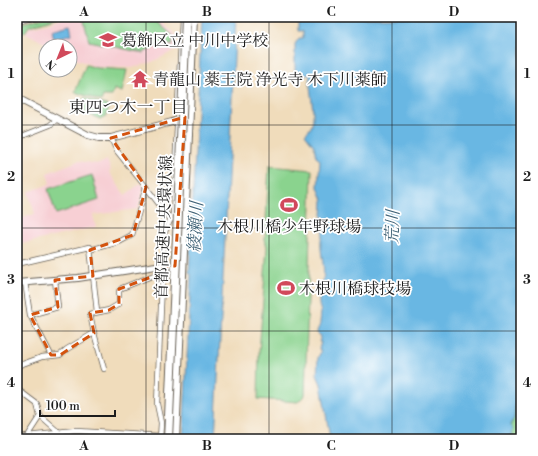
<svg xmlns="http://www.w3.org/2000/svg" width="538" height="456" font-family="'Libre Bodoni','Noto Serif JP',serif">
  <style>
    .built { fill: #f7cfd4 }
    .green { fill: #8ad38e; stroke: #537855 }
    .water { fill: #69b7e3; stroke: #426a80 }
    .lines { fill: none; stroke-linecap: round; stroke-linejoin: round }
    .street-casing { stroke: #665f54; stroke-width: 6 }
    .secondary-casing { stroke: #665f54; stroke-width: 8 }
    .highway-casing { stroke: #665f54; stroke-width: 10 }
    .street { stroke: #fff; stroke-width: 4.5 }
    .secondary { stroke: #fff; stroke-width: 6 }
    .highway { stroke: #fff; stroke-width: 8 }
    .highway-bridge-casing { stroke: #665f54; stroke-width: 10; stroke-linecap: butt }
    .highway-bridge { stroke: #fff; stroke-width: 8 }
    .marked { fill: none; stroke: #d4530e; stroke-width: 3; stroke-dasharray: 8 5; stroke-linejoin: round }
    .grid { fill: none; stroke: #1c1c1c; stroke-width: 1; stroke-opacity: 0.55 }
    .labels { text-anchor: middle; stroke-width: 3.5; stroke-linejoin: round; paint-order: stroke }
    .poi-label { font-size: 16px; fill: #1c1c1c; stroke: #fff; text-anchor: start }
    .street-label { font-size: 16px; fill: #1c1c1c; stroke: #fff }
    .neighbourhood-label { font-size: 17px; fill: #1c1c1c; stroke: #fff }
    .water-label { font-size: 17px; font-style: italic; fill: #3f6276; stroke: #fff }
    .neatline { fill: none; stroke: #1c1c1c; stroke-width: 1.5 }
    .grid-label { font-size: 13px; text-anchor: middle; font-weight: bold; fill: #1c1c1c }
  </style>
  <rect width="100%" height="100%" fill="#fff"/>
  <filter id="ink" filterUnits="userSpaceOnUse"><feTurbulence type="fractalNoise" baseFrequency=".025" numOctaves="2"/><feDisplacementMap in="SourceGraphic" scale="8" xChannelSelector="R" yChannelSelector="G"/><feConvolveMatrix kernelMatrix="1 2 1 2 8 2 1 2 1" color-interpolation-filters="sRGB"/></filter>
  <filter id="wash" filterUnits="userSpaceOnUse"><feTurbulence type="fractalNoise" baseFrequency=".012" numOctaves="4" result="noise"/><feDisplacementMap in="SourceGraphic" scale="16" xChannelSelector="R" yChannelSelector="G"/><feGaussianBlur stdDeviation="0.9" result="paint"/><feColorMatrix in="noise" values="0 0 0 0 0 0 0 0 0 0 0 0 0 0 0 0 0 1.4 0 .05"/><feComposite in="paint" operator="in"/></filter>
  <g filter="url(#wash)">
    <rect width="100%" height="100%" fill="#f0dcbb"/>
    <path class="built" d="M63,17H156L177,36L176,50L152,62L132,68L96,67L70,57V46H50L26,33L30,27L48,23Z
      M107,160L111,170L109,172L125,195L141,183L144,187L138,209L93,215L96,227L17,245V220L35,214L28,192L50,184L47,173L78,161L99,164Z"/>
    <path class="green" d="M44,17H58L29,26L25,32L17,34V25Z
      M83,17H129L142,21L146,17H152L173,36L172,46L164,42L143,53L89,41Z
      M86,65L97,68L127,70L122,92L114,89L112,96H103L101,101L75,92Z
      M84,98L106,105L109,107L106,117H103L100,119L79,110Z
      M269,166L312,170L305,395L298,402L258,399L259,353L267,247L265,239Z
      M92,175L99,200L56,214L48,189Z
      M521,347V439H510L512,421L514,419Z"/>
    <path class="water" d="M202,17H236L215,439H183L191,274L189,273L190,251Z
      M298,17H306V21H310L311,17H521V347L514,419L512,421L511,426L513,428L512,435L510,439H330L321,384L317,375L318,357L321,352L319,349L321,342H319L321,336L317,333C317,329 319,328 320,324C320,321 321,314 321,311C316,302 321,290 323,280C325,269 322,260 321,249C320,240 322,238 323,230C323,226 322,222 323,218L322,216L323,200L318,187L320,160L316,157L314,146L305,134C307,132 310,129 311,127C317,115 308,89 310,76L308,74L305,76H297L295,74V44L299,38H303V31H298Z
      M70,25L72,34L54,39L52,30Z"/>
  </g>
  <g filter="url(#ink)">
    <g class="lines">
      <g class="street-casing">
        <path id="street" d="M17,22L35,17
          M17,138L50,125L56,120
          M146,187L171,220
          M90,250L119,242L132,235L146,187L117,151L111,138
          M17,264L90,247L97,312
          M25,282L30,315L51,355
          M30,315L58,307L55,280
          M17,366L42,357L60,355L67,349L94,333
          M104,369L94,333L90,314L109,310L119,304V291L122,288L159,273H162
          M17,389L37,404L40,416
          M27,436L40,416L66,439
          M17,437L76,431L163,436
          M160,439L161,423L157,404L164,234L173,214L182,17"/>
      </g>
      <g class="secondary-casing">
        <path id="secondary" d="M17,98L88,135L99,138H111L172,122L185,117
          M17,283L78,278L156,266H178"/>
      </g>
      <g class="highway-casing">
        <path id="highway" d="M175,439L193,17"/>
      </g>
      <use href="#street" class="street"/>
      <use href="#secondary" class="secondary"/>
      <use href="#highway" class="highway"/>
      <g class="highway-bridge-casing">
        <path id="highway-bridge" d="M168,439C175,298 180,158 186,17"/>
      </g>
      <use href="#highway-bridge" class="highway-bridge"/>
    </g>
  </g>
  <path class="marked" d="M185,117L175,266H163L162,273L119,289V304L109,310L90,313L94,333L60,355H51L30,315L58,307L55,280L93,276L90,250L133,235L146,187L111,138Z"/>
  <path class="grid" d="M146,17V439M269,17V439M392,17V439M17,125H521M17,228H521M17,331H521"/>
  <defs>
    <g id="school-bare" transform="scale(1.38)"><path d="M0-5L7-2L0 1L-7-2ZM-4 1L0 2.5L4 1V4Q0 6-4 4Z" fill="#d1495b" stroke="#fff" stroke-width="2.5" paint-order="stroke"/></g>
    <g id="temple-bare" transform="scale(1.38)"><path d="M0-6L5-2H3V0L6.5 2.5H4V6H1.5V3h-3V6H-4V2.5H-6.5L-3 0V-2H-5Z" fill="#d1495b" stroke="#fff" stroke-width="2.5" paint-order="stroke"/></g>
    <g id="stadium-bare" transform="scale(1.38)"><path d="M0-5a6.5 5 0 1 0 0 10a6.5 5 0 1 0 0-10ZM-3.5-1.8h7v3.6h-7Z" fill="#d1495b" stroke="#fff" stroke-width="2.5" paint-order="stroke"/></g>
  </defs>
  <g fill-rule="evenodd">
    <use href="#school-bare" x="108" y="40"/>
    <use href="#temple-bare" x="140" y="79"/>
    <use href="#stadium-bare" x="289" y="205"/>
    <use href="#stadium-bare" x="286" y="288"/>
  </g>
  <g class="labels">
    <g class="poi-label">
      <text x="121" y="46">葛飾区立 中川中学校</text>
      <text x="153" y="85">青龍山 薬王院 浄光寺 木下川薬師</text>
      <text x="289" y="232" text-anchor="middle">木根川橋少年野球場</text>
      <text x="299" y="294">木根川橋球技場</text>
    </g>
    <g class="street-label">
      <text transform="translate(163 227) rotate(-88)" y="6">首都高速中央環状線</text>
    </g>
    <g class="neighbourhood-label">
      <text x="128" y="113">東四つ木一丁目</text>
    </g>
    <g class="water-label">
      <text transform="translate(195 227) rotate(-87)" y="6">綾瀬川</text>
      <text transform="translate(392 227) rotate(-88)" y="6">荒川</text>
    </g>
  </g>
  <rect width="538" height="456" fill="none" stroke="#fff" stroke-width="44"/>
  <g transform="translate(58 58) rotate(223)"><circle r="19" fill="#ffffff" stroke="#a4a4a4"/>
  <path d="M0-3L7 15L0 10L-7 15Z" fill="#d1495b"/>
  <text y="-6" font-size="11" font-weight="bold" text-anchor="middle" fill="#1c1c1c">N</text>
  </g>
  <path d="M40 410v6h75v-6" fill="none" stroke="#1c1c1c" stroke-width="2"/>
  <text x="46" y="410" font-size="12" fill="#1c1c1c" stroke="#ffffff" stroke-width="3" paint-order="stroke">100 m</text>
  <rect x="22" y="22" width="494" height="412" class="neatline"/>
  <g class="grid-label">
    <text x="84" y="16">A</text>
    <text x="207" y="16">B</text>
    <text x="331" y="16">C</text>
    <text x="454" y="16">D</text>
    <text x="11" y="78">1</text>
    <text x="527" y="78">1</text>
    <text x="11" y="181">2</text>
    <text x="527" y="181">2</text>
    <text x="11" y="284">3</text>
    <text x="527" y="284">3</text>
    <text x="11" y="387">4</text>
    <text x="527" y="387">4</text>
    <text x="84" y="450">A</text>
    <text x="207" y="450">B</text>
    <text x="331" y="450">C</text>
    <text x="454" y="450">D</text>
  </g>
</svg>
